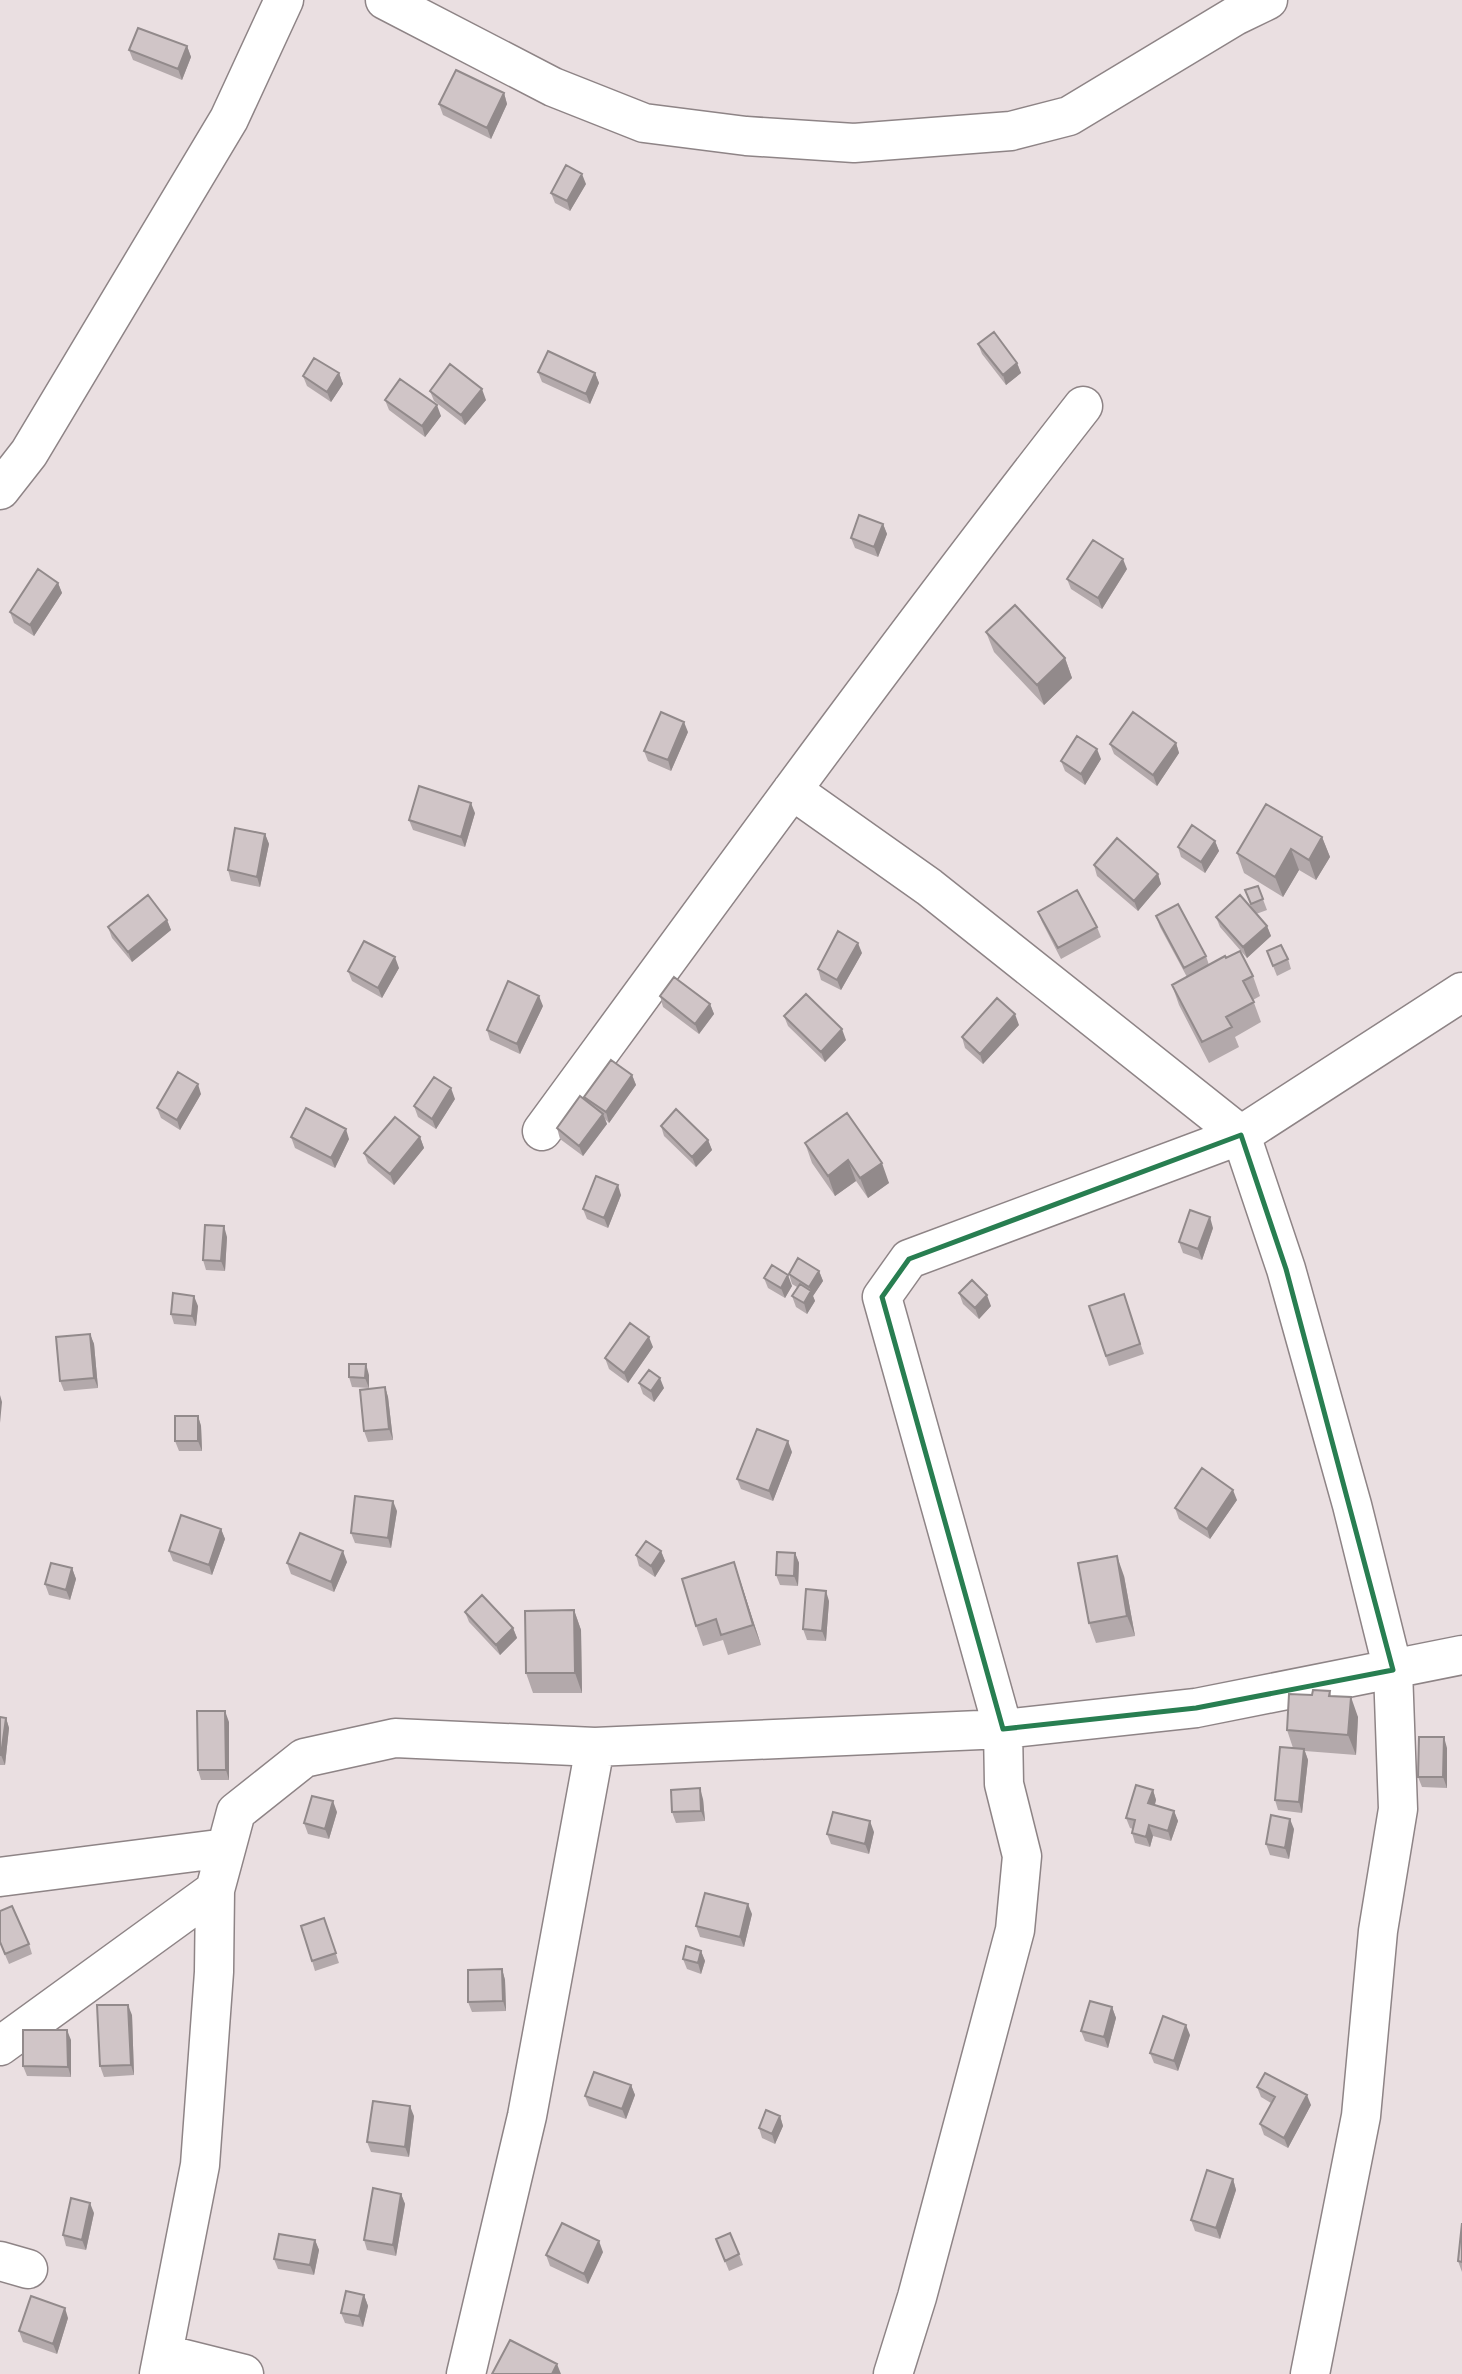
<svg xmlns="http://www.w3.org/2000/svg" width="1462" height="2374" font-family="Montserrat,sans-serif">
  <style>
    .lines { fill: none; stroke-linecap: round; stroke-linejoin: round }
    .minor-casing { stroke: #8e8486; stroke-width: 41 }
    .tertiary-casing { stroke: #8e8486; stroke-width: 41 }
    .minor { stroke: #fff; stroke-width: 38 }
    .tertiary { stroke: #fff; stroke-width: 38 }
    .wall { fill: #b3a9ab }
    .shaded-wall { fill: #928a8b }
    .building { fill: #d0c5c7; stroke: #928a8b; stroke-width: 2 }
    .marked { fill: none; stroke: #287e51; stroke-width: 5; stroke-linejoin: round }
  </style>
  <rect width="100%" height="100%" fill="#eadfe1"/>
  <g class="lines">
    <g class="minor-casing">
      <path id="minor" d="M0,490L29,453L229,119L284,0
        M792,790L929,887L1241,1135L1286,1269L1352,1505L1393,1670L1398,1809L1378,1931L1361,2116L1310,2374
        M542,1131C720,888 897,644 1083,406
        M0,1877L226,1848
        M0,2046L215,1890
        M0,2261L28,2269
        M164,2354L244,2374
        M159,2374L200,2165L214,1972L215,1890L236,1812L304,1758L395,1738L595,1747L1003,1729L1196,1708L1462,1655
        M466,2374L527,2116L595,1747
        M893,2374L917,2297L1015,1930L1022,1856L1004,1784L1003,1729L882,1297L909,1259L1241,1135L1462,992"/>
    </g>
    <g class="tertiary-casing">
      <path id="tertiary" d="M385,0L553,87L644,123L746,136L854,143L1011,131L1069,116L1235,16L1268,0"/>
    </g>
    <use href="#minor" class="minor"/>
    <use href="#tertiary" class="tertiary"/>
  </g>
  <path class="wall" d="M187,46L191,57L182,80L133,60L129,50Z
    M504,93L507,104L491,139L443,115L439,104Z
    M586,184L570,211L555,203L551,193Z
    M978,344L1017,363L1021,373L1006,385L982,354Z
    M538,372L595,373L599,383L590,404L542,382Z
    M339,373L343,384L331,402L307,386L303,376Z
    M430,391L486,400L465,425L434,401Z
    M385,400L441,416L425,437L389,410Z
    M883,524L887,534L878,557L855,548L851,538Z
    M1127,569L1102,609L1071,589L1067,579Z
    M58,583L62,593L34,636L14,623L10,612Z
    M986,632L1065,658L1072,678L1044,705L994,652Z
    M688,732L671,771L648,761L644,751Z
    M1176,743L1179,753L1157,786L1114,754L1110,744Z
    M1101,759L1085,785L1065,771L1061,761Z
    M475,813L465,847L413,830L409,820Z
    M265,834L269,844L260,887L231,881L228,870Z
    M1322,837L1330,857L1316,880L1299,870L1283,897L1244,873L1237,853Z
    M1215,841L1219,851L1205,873L1181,857L1178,847Z
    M1094,865L1158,874L1161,884L1138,911L1097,876Z
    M1258,886L1267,910L1256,914L1267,926L1271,936L1247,958L1220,927L1216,917L1252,909L1245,890Z
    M1038,912L1097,927L1101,937L1061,959L1042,922Z
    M1156,916L1206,956L1209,965L1226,958L1253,976L1260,996L1253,1000L1261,1022L1235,1037L1239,1047L1209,1063L1179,1005L1172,985L1187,977L1160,927Z
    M167,920L171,930L132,962L112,938L108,927Z
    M1267,951L1288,959L1291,969L1277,976Z
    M862,953L841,990L821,980L818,969Z
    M399,968L382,998L352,981L348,971Z
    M660,996L710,1004L714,1014L699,1034L663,1007Z
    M543,1006L520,1054L490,1040L487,1030Z
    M784,1016L846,1040L825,1062L788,1026Z
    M1019,1025L983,1064L965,1048L962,1037Z
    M632,1075L636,1085L609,1123L605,1119L607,1124L583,1156L560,1139L557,1128L586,1100L584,1097Z
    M201,1094L180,1130L161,1118L157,1108Z
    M455,1099L436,1129L418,1117L414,1106Z
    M847,1113L889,1183L868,1198L856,1181L835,1196L812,1163L805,1143Z
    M661,1126L708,1140L712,1150L696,1167L664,1136Z
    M291,1137L349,1139L335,1168L295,1148Z
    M420,1137L424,1148L394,1185L368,1163L364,1153Z
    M621,1195L608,1228L587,1219L583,1209Z
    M1213,1228L1202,1260L1183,1253L1179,1242Z
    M227,1237L225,1271L206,1270L203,1260Z
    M819,1271L823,1281L813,1296L815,1301L807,1314L796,1307L792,1296L797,1287L792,1284L789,1274Z
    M764,1278L792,1286L785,1298L768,1288Z
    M959,1293L991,1306L979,1319L963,1304Z
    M1124,1294L1144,1354L1109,1366L1089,1306Z
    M198,1306L196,1326L174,1324L171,1314Z
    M90,1334L94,1344L98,1388L64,1391L60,1381Z
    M653,1347L628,1383L609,1369L605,1358Z
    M369,1375V1388L352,1387L349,1377Z
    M639,1383L664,1388L654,1402L643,1394Z
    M385,1387L388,1397L393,1440L368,1442L364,1431Z
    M198,1416L201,1426L202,1451H179L175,1441Z
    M792,1452L773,1501L741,1489L737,1479Z
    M1237,1500L1210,1539L1179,1519L1175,1508Z
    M397,1511L391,1548L355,1543L351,1533Z
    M221,1529L225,1539L212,1575L173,1561L169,1551Z
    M661,1551L665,1561L655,1577L639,1566L636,1555Z
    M795,1553L799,1563L798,1586L780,1585L776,1575Z
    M347,1562L334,1592L291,1574L287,1563Z
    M734,1562L761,1645L728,1655L723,1640L703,1646L696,1626Z
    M72,1568L76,1579L70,1600L49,1595L45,1584Z
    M1124,1576L1135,1636L1096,1643L1089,1623Z
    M829,1601L826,1641L807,1640L803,1629Z
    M574,1610L581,1630L582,1693H533L526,1673Z
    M465,1612L513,1628L517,1638L500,1655L469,1622Z
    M1330,1691L1331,1696L1358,1717L1356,1755L1305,1751L1308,1760L1302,1813L1278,1810L1275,1800L1293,1748L1287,1730L1312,1695Z
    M0,1717L6,1718L9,1728L5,1765H0Z
    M229,1722V1780H201L198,1770Z
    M1447,1748V1788L1422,1787L1418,1777Z
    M1153,1790L1156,1800L1155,1805L1174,1811L1178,1821L1171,1841L1153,1836L1150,1847L1135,1843L1132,1833L1133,1829L1130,1828L1126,1818Z
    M703,1799L705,1821L676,1823L672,1812Z
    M337,1812L329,1839L308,1834L304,1823Z
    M1294,1829L1289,1859L1270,1855L1266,1844Z
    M874,1832L869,1854L831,1844L827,1834Z
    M0,1911L29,1944L32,1954L9,1964L0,1943Z
    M752,1914L744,1947L700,1937L696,1926Z
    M324,1918L339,1963L315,1971L312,1961Z
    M701,1951L705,1961L701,1974L687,1969L683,1959Z
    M502,1969L505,1980L506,2011L472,2012L468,2002Z
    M1112,2007L1116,2018L1108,2048L1085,2041L1081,2031Z
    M132,2015L134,2075L104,2077L100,2066Z
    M1190,2035L1178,2071L1154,2063L1150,2053Z
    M71,2040V2077L27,2076L23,2066Z
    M631,2085L635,2095L626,2119L589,2106L585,2096Z
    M1257,2087L1311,2105L1288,2148L1264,2135L1260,2124L1271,2103L1261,2097Z
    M414,2116L409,2157L371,2152L367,2142Z
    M780,2116L783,2126L775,2144L762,2138L759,2128Z
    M1233,2179L1236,2190L1220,2239L1195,2231L1191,2220Z
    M401,2194L405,2204L396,2256L367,2250L364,2240Z
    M94,2213L86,2250L66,2246L63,2235Z
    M1462,2223V2272L1458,2261Z
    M716,2239L739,2254L743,2265L729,2271Z
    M315,2240L319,2250L314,2275L278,2269L274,2259Z
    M603,2252L588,2284L550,2266L546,2255Z
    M364,2295L368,2306L363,2327L345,2323L341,2313Z
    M68,2318L57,2354L23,2342L19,2331Z"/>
  <path class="shaded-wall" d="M187,46L191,57L182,80L178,69Z
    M504,93L507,104L491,139L487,128Z
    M582,174L586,184L570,211L567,201Z
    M1017,363L1021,373L1006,385L1003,375Z
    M339,373L343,384L331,402L327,392Z
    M595,373L599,383L590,404L586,394Z
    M482,389L486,400L465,425L461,415Z
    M437,405L441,416L425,437L422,426Z
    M883,524L887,534L878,557L874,547Z
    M1123,559L1127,569L1102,609L1098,598Z
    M58,583L62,593L34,636L30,625Z
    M1065,658L1072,678L1044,705L1037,685Z
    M684,722L688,732L671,771L668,760Z
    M1176,743L1179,753L1157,786L1153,775Z
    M1097,749L1101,759L1085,785L1081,774Z
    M471,803L475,813L465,847L461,837Z
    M265,834L269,844L260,887L257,877Z
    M1322,837L1330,857L1316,880L1309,860Z
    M1215,841L1219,851L1205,873L1201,862Z
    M1291,849L1299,870L1283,897L1275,877Z
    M1158,874L1161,884L1138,911L1134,901Z
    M167,920L171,930L132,962L128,952Z
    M1267,926L1271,936L1247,958L1243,947Z
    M858,943L862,953L841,990L837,980Z
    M395,957L399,968L382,998L378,988Z
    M539,996L543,1006L520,1054L517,1044Z
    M710,1004L714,1014L699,1034L695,1024Z
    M1015,1014L1019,1025L983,1064L980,1054Z
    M842,1029L846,1040L825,1062L821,1052Z
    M632,1075L636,1085L609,1123L606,1112Z
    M198,1084L201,1094L180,1130L177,1120Z
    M451,1088L455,1099L436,1129L432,1119Z
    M603,1114L607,1124L583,1156L579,1146Z
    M346,1129L349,1139L335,1168L331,1158Z
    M420,1137L424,1148L394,1185L390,1174Z
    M708,1140L712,1150L696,1167L692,1157Z
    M848,1160L856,1181L835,1196L828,1176Z
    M882,1163L889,1183L868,1198L860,1178Z
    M618,1185L621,1195L608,1228L604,1218Z
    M1210,1217L1213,1228L1202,1260L1198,1249Z
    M224,1226L227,1237L225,1271L221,1261Z
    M819,1271L823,1281L813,1296L815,1301L807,1314L804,1303L811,1291L809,1287Z
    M788,1275L792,1286L785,1298L781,1288Z
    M987,1295L991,1306L979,1319L975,1308Z
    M194,1296L198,1306L196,1326L192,1316Z
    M90,1334L94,1344L98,1388L94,1378Z
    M649,1337L653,1347L628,1383L624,1373Z
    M366,1364L369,1375V1388L365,1378Z
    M660,1378L664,1388L654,1402L651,1391Z
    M385,1387L388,1397L393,1440L389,1429Z
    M0,1395L2,1402L0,1423Z
    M198,1416L201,1426L202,1451L198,1441Z
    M788,1441L792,1452L773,1501L769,1491Z
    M1233,1490L1237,1500L1210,1539L1207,1529Z
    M393,1501L397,1511L391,1548L388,1538Z
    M221,1529L225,1539L212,1575L209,1565Z
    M343,1551L347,1562L334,1592L331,1582Z
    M661,1551L665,1561L655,1577L651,1566Z
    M795,1553L799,1563L798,1586L794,1576Z
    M1117,1556L1124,1576L1135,1636L1127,1616Z
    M734,1562L741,1583L761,1645L753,1625Z
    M72,1568L76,1579L70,1600L66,1590Z
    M826,1591L829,1601L826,1641L822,1631Z
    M574,1610L581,1630L582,1693L575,1673Z
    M513,1628L517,1638L500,1655L496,1645Z
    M1351,1697L1358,1717L1356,1755L1348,1735Z
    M225,1711L229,1722V1780L226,1770Z
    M6,1718L9,1728L5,1765L1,1755Z
    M1444,1737L1447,1748V1788L1443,1777Z
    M1304,1749L1308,1760L1302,1813L1299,1802Z
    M700,1788L703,1799L705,1821L701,1811Z
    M1153,1790L1156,1800L1152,1813L1148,1803Z
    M333,1801L337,1812L329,1839L325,1829Z
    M1174,1811L1178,1821L1171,1841L1168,1831Z
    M1290,1819L1294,1829L1289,1859L1285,1848Z
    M870,1821L874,1832L869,1854L865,1844Z
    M1149,1825L1153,1836L1150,1847L1146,1837Z
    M748,1904L752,1914L744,1947L740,1937Z
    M701,1951L705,1961L701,1974L698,1963Z
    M502,1969L505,1980L506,2011L503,2001Z
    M128,2005L132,2015L134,2075L131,2065Z
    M1112,2007L1116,2018L1108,2048L1104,2037Z
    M1186,2025L1190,2035L1178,2071L1174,2061Z
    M67,2030L71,2040V2077L68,2067Z
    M631,2085L635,2095L626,2119L622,2109Z
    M1307,2095L1311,2105L1288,2148L1284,2138Z
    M410,2106L414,2116L409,2157L405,2147Z
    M780,2116L783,2126L775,2144L772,2134Z
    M1233,2179L1236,2190L1220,2239L1216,2228Z
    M401,2194L405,2204L396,2256L393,2245Z
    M90,2203L94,2213L86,2250L82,2240Z
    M315,2240L319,2250L314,2275L310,2265Z
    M599,2241L603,2252L588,2284L584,2274Z
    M364,2295L368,2306L363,2327L359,2316Z
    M65,2308L68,2318L57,2354L53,2344Z
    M557,2364L561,2374H552Z"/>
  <path class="building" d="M138,28L187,46L178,69L129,50Z
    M456,70L504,93L487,128L439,104Z
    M566,165L582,174L567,201L551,193Z
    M994,332L1017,363L1003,375L978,344Z
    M548,351L595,373L586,394L538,372Z
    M314,358L339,373L327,392L303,376Z
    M450,364L482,389L461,415L430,391Z
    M400,379L437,405L422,426L385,400Z
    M859,515L883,524L874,547L851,538Z
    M1093,540L1123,559L1098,598L1067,579Z
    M38,569L58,583L30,625L10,612Z
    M1015,605L1065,658L1037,685L986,632Z
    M661,712L684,722L668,760L644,751Z
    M1133,712L1176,743L1153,775L1110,744Z
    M1077,736L1097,749L1081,774L1061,761Z
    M419,786L471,803L461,837L409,820Z
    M1266,804L1322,837L1309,860L1291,849L1275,877L1237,853Z
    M1192,825L1215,841L1201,862L1178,847Z
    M235,828L265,834L257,877L228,870Z
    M1117,838L1158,874L1134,901L1094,865Z
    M1258,886L1263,899L1251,904L1245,890Z
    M1077,890L1097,927L1058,948L1038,912Z
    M148,895L167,920L128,952L108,927Z
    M1240,895L1267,926L1243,947L1216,917Z
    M1178,904L1206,956L1184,968L1156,916Z
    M838,931L858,943L837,980L818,969Z
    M364,941L395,957L378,988L348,971Z
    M1281,945L1288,959L1273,966L1267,951Z
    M1240,951L1253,976L1243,981L1254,1002L1226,1017L1232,1027L1202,1042L1172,985L1225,956L1226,958Z
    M674,977L710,1004L695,1024L660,996Z
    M508,981L539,996L517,1044L487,1030Z
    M806,994L842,1029L821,1052L784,1016Z
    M997,998L1015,1014L980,1054L962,1037Z
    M611,1060L632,1075L606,1112L584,1097Z
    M178,1072L198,1084L177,1120L157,1108Z
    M434,1077L451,1088L432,1119L414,1106Z
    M580,1096L603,1114L579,1146L557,1128Z
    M306,1108L346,1129L331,1158L291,1137Z
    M676,1109L708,1140L692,1157L661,1126Z
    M847,1113L882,1163L860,1178L848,1160L828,1176L805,1143Z
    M395,1117L420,1137L390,1174L364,1153Z
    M596,1176L618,1185L604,1218L583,1209Z
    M1190,1210L1210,1217L1198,1249L1179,1242Z
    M205,1225L224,1226L221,1261L203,1260Z
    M798,1258L819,1271L809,1287L789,1274Z
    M772,1265L788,1275L781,1288L764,1278Z
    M972,1280L987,1295L975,1308L959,1293Z
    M800,1284L811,1291L804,1303L792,1296Z
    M173,1293L194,1296L192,1316L171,1314Z
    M1124,1294L1140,1344L1106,1356L1089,1306Z
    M630,1323L649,1337L624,1373L605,1358Z
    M90,1334L94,1378L60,1381L56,1337Z
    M349,1364H366L365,1378L349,1377Z
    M649,1370L660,1378L651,1391L639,1383Z
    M385,1387L389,1429L364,1431L360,1390Z
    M175,1416H198V1441H175Z
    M757,1429L788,1441L769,1491L737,1479Z
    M1202,1468L1233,1490L1207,1529L1175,1508Z
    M355,1496L393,1501L388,1538L351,1533Z
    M181,1515L221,1529L209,1565L169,1551Z
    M300,1533L343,1551L331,1582L287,1563Z
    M646,1541L661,1551L651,1566L636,1555Z
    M777,1552L795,1553L794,1576L776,1575Z
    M1117,1556L1127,1616L1089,1623L1078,1563Z
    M734,1562L753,1625L721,1635L716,1619L696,1626L682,1579Z
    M51,1563L72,1568L66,1590L45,1584Z
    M806,1589L826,1591L822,1631L803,1629Z
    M482,1595L513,1628L496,1645L465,1612Z
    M574,1610L575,1673H526L525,1611Z
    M1313,1690L1330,1691L1329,1696L1351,1697L1348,1735L1287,1730L1289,1694L1312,1695Z
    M197,1711H225L226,1770H198Z
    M0,1717L6,1718L1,1755H0Z
    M1419,1737H1444L1443,1777H1418Z
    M1280,1747L1304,1749L1299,1802L1275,1800Z
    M1136,1785L1153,1790L1148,1803L1174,1811L1168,1831L1149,1825L1146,1837L1132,1833L1135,1820L1126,1818Z
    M700,1788L701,1811L672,1812L671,1790Z
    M312,1796L333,1801L325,1829L304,1823Z
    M833,1812L870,1821L865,1844L827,1834Z
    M1271,1815L1290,1819L1285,1848L1266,1844Z
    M705,1893L748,1904L740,1937L696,1926Z
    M12,1906L29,1944L5,1954L0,1942V1911Z
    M324,1918L336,1953L312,1961L301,1926Z
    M686,1946L701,1951L698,1963L683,1959Z
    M502,1969L503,2001L468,2002V1970Z
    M1090,2001L1112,2007L1104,2037L1081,2031Z
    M97,2005H128L131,2065L100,2066Z
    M1163,2016L1186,2025L1174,2061L1150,2053Z
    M23,2030H67L68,2067L23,2066Z
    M594,2072L631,2085L622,2109L585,2096Z
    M1265,2073L1307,2095L1284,2138L1260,2124L1275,2097L1257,2087Z
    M373,2101L410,2106L405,2147L367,2142Z
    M766,2110L780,2116L772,2134L759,2128Z
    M1207,2170L1233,2179L1216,2228L1191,2220Z
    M373,2188L401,2194L393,2245L364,2240Z
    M71,2198L90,2203L82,2240L63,2235Z
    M562,2223L599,2241L584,2274L546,2255Z
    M1462,2223V2262L1458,2261Z
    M730,2233L739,2254L725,2261L716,2239Z
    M279,2234L315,2240L310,2265L274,2259Z
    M346,2291L364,2295L359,2316L341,2313Z
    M31,2296L65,2308L53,2344L19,2331Z
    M510,2340L557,2364L552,2374H492Z"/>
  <path class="marked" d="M1241,1135L1286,1269L1393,1670L1196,1708L1003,1729L882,1297L909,1259Z"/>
</svg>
